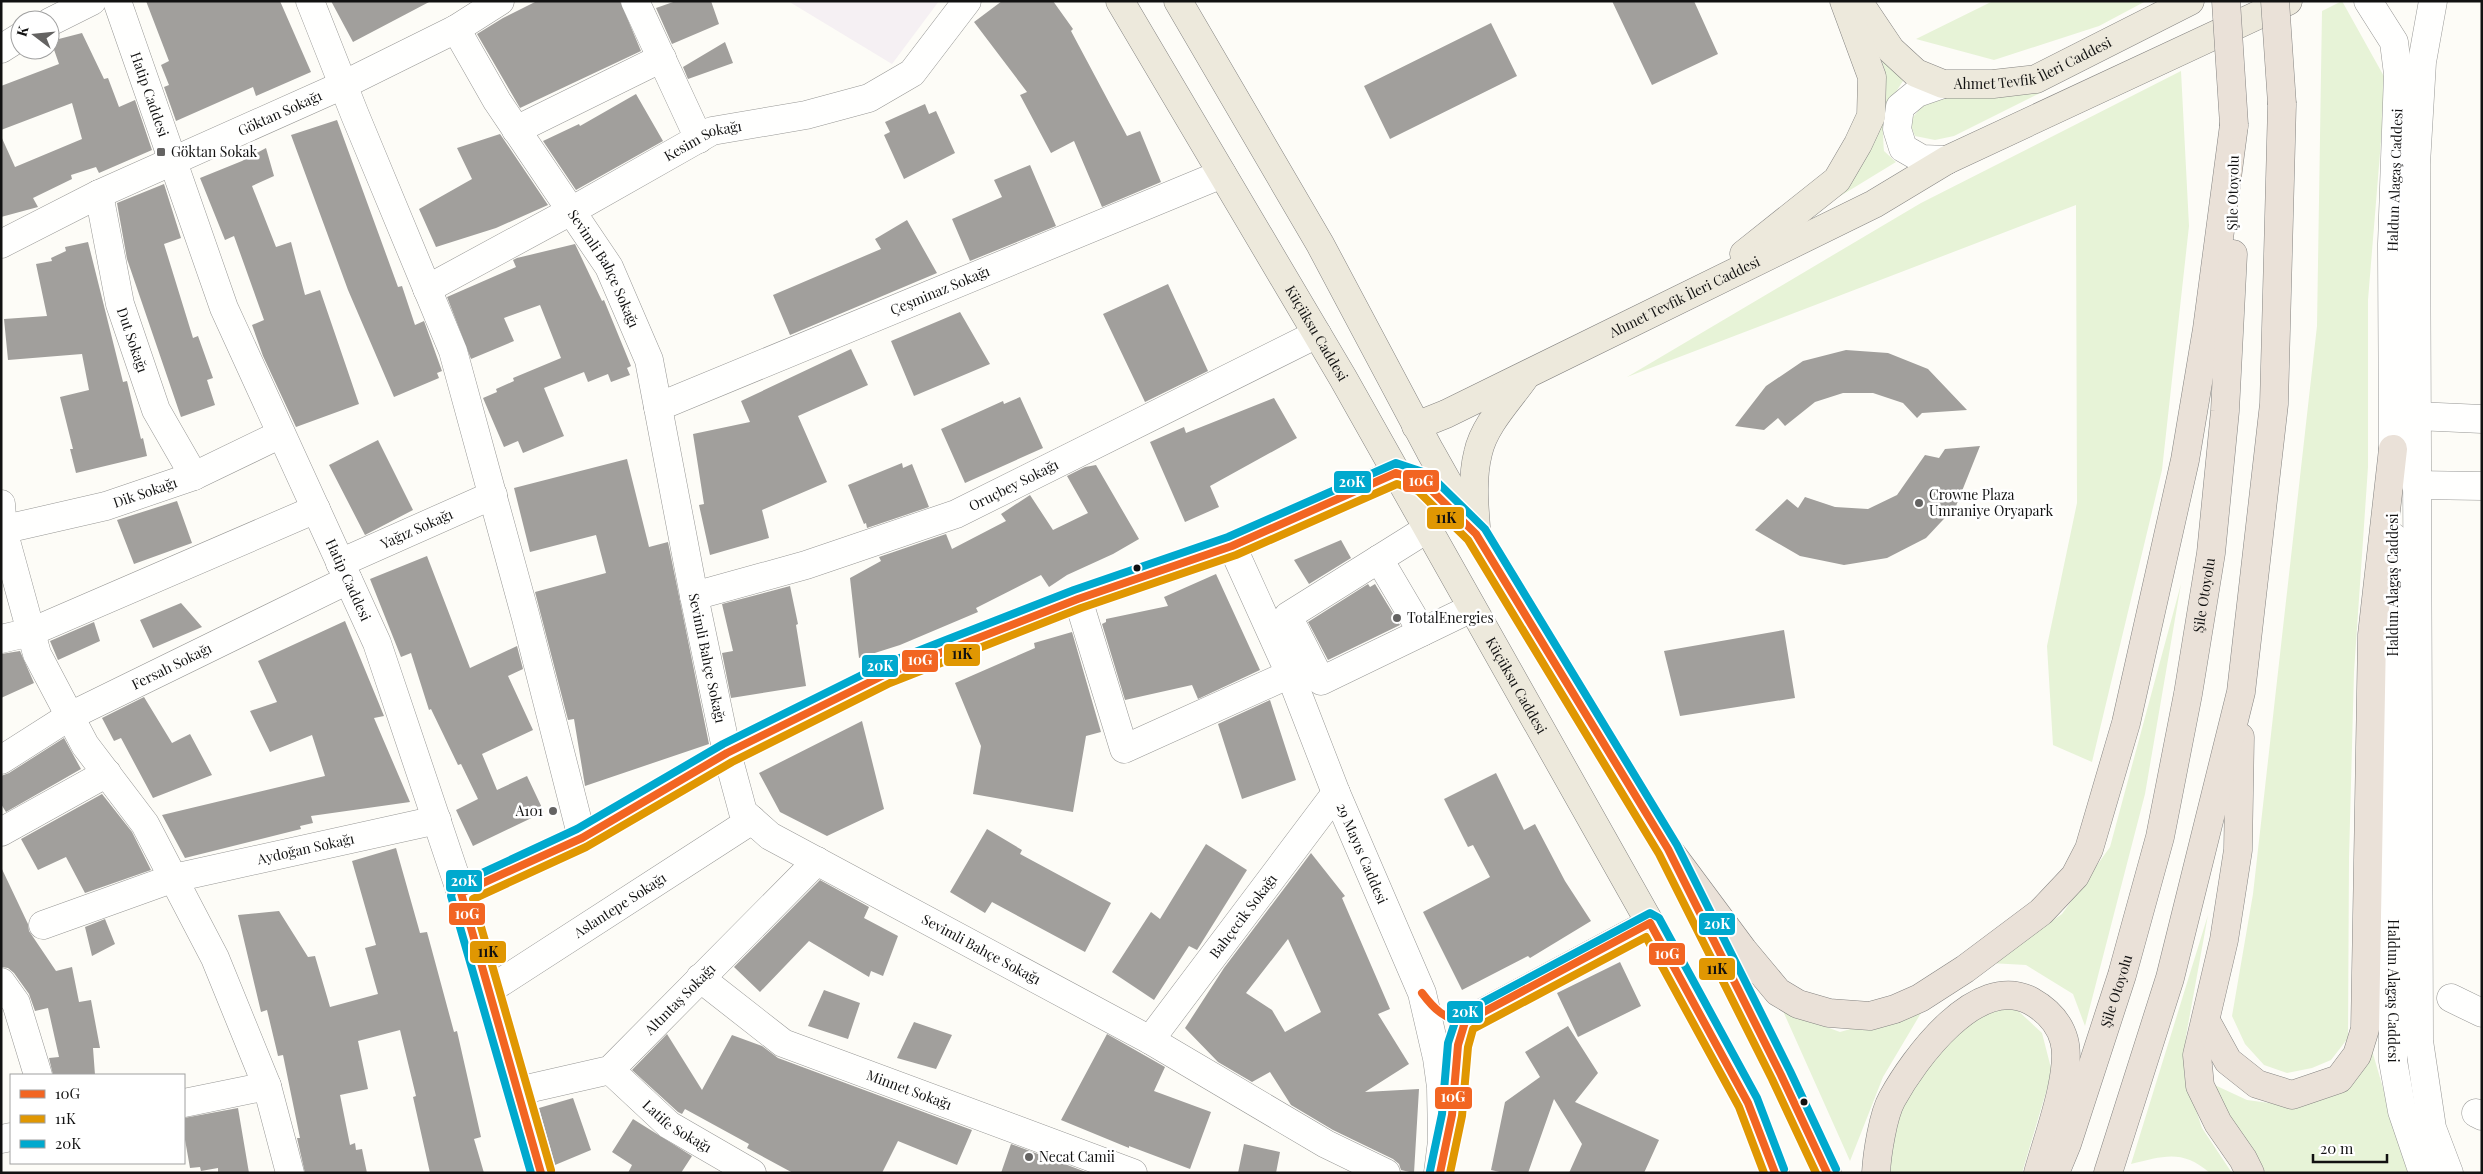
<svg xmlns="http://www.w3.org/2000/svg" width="2483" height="1174" font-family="'Playfair Display',serif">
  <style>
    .industrial { fill: #f5f0f3 }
    .green { fill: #e7f3d7 }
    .building { fill: #a19f9c; fill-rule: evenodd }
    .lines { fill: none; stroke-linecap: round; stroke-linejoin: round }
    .minor-casing { stroke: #979795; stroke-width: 29 }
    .major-casing { stroke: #858482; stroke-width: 29 }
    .highway-casing { stroke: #858482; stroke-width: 29 }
    .minor { stroke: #fffffe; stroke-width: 28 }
    .major { stroke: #ede9dc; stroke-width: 28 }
    .highway { stroke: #eae1d8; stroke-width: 28 }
    .highway-bridge-casing { stroke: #858482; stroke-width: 29; stroke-linecap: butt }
    .highway-bridge { stroke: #eae1d8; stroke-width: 28 }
    .bus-1-casing { stroke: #fff; stroke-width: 11 }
    .bus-2-casing { stroke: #fff; stroke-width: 11 }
    .bus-3-casing { stroke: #fff; stroke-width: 11 }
    .bus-1 { stroke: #f26522; stroke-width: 8 }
    .bus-2 { stroke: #e09702; stroke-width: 8 }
    .bus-3 { stroke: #00a9ce; stroke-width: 8 }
    .poi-dot { fill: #646362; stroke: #fff; stroke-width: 2 }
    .bus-dot { fill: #111; stroke: #fff; stroke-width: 2 }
    .labels { text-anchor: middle; stroke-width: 5; stroke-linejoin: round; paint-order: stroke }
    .street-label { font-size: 14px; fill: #111; stroke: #fff }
    .poi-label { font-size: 14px; fill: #111; stroke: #fff; text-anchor: start }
    .line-badge { stroke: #fff; stroke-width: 2 }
    .badge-label { font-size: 14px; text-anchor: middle; font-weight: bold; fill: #fff }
    .pale-badge-label { font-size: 14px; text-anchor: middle; font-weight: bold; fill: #111 }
  </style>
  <rect width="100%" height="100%" fill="#fdfcf7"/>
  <path class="industrial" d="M788,1H939L892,64Z"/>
  <path class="green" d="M1993,1H2146L2099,26L1994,60L1916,39Z
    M2342,1L2386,80L2368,300V467L2354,672L2349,858L2348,1038L2331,1060L2312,1068L2287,1073L2264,1065L2245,1044L2232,1016L2253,894L2317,326L2322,11Z
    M1878,49L1905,78C1886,106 1881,117 1884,151L1896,162L1837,198L1857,171L1884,94L1885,71Z
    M2181,71L2189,226L2162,470L2092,762L2053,745L2047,646L2077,503L2076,205L1627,377L1921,203Z
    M2046,90L1954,136L1935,140L1915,136L1909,122L1923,105L1950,92Z
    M2181,584L2145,794L2085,1026L2073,994L2026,965L1990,963L2062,914L2110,847Z
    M2208,915L2186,1036L2184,1074L2202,1128L2232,1173H2210C2182,1149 2164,1156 2131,1164Z
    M2014,1007L2042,1033L2052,1072L2022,1173H1888L1890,1150L1907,1090L1946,1035L1979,1010Z
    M1924,1008L1883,1077L1850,1161L1783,1011L1840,1032Z
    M2371,1047L2408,1173H2266L2206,1081L2247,1100L2291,1106Z"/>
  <path class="building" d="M146,1H280L311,72L256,96L253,87L176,121L164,87L169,85L161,65L169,61Z
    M331,1H431L353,42Z
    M537,1H620L641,51L520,108L477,34L503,18Z
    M676,1H711L719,24L672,44L656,8Z
    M1002,1H1053L1073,29L1071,31L1127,136L1140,131L1161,182L1102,207L1074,141L1051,153L1020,95L1027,92L974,22Z
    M1612,1H1694L1718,54L1652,85Z
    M1491,23L1517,76L1390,139L1364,86Z
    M82,33L104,79L108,78L119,107L135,100L152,150L99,173L96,167L71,175L72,179L33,198L38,207L1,217V136L15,167L82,139L72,103L1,130V86L59,64L51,41Z
    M725,42L733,63L688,79L683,67Z
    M636,94L663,141L576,190L543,141L579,124L580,126Z
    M925,104L929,114L936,111L955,153L904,179L884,135L890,132L885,122Z
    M337,120L398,287L402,286L415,325L424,321L442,371L437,373L439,378L394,397L348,290L291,135Z
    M500,134L548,205L496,228L436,247L419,209L472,179L457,148Z
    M266,148L274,176L252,186L276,247L291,242L305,295L320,290L359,404L296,427L263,356L252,325L264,320L234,236L225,240L200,178L242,161Z
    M1030,165L1056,226L970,261L952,219L1002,197L994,180Z
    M164,184L181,238L164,244L193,338L198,336L213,378L207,380L215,405L181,417L127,259L117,203Z
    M907,220L937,273L790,335L773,295L881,249L875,239Z
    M88,242L123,382L127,381L141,439L143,438L147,456L76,473L70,449H73L60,397L89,390L82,354L8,360L4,319L47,316L36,264L52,261L51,258L66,251L65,247Z
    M575,244L602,301L604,300L631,366L627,368L630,375L611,382L608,374L588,382L584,372L544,388L564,436L523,453L518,441L504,447L483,398L497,392L496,389L514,381L513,378L561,358L540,305L504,318L514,341L471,359L447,297L516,267L513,260L517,258Z
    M1168,284L1208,371L1145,402L1103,314Z
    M960,312L990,364L914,396L891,341Z
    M851,349L868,385L798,416L827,482L762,510L769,538L710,555L699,505L704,504L693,434L750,422L741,401Z
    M1846,350L1888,353L1928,369L1967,410L1922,413L1917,418L1903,403L1873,393H1843L1815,402L1785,426L1778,418L1764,430L1735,426L1766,386L1803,361Z
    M1020,397L1043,448L965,483L941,429L1003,401L1004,404Z
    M1274,398L1297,438L1210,486L1219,507L1185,522L1150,442L1184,427L1186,433Z
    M378,440L413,510L365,535L329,465Z
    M1980,446L1956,506L1926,538L1887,558L1844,565L1800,556L1755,530L1787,499L1798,508L1805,497L1835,507L1868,509L1897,495L1925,455L1939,458L1945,449Z
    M627,459L649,547L668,542L709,744L585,786L574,719L568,720L535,592L606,573L596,535L530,552L514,488Z
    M902,463L903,468L912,464L929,507L867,528L866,523L864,524L848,485Z
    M1096,465L1139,539L1113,554L1067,575L1049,587L1041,575L976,608L978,612L900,645L859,658L850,578L881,561L879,557L946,534L952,549L1006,521L1001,514L1030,495L1053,530L1088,513L1067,476L1085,467Z
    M177,501L192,543L134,564L117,520Z
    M1341,540L1351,558L1309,584L1294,560Z
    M427,556L470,668L517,646L523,669L508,676L533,730L482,754L497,790L527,776L544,812L473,846L456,810L478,799L461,764L458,765L431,709L429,710L411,653L401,657L370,579Z
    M1216,574L1260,670L1198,699L1192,685L1125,700L1102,624L1106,622V619L1168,606L1164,597Z
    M1368,584L1370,587L1375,584L1400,625L1328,660L1308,622Z
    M790,586L798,624L796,625L806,686L731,698L722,653L733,651L722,604Z
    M181,603L202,627L153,648L140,620Z
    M345,621L384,716L374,718L410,802L311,816L313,823L300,826L301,829L185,858L162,815L325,776L312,735L270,752L250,711L277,702L258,661Z
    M94,622L100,641L58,660L50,641Z
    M1784,630L1795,698L1680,716L1664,651Z
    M1072,632L1101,732L1086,736L1073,812L973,794L981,746L955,683L1035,648L1034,643Z
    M20,651L34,683L1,698V654Z
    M144,697L172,743L190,734L212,775L153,798L121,738L114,741L102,718Z
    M1270,700L1296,780L1242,799L1218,724Z
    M862,721L884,809L827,836L780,812L759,773Z
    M64,738L81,769L6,812L1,804V776L9,773Z
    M1496,773L1524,830L1535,824L1565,881L1591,921L1530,958L1528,956L1462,990L1423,912L1490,877L1473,845L1468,847L1444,799Z
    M102,794L132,832L151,870L85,893L66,857L38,870L21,839Z
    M987,829L1022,850L1020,854L1111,903L1085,952L992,902L985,913L950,892Z
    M1206,844L1247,870L1197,950L1189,946L1154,1000L1112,972L1151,912L1160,919Z
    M396,848L420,933L427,932L454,1032L457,1031L481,1137L474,1139L484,1173H430L413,1097L416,1096L400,1030L358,1041L368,1089L340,1095L350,1145L355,1143L356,1150L362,1149L367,1173H305L297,1138H300L283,1055L278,1056L267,1010L261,1012L238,915L279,911L308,957L315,956L330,1007L378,994L365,948L376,945L352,861Z
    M1311,853L1345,896L1342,898L1390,1009L1378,1014L1409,1064L1365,1092L1419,1089L1414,1173L1401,1170L1399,1164L1393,1159L1333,1130L1291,1105L1270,1072L1252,1082L1218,1062L1185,1028L1224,968ZM1288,939L1321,1012L1285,1032L1272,1010L1246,993Z
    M1,867L28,924L29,931L56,971L72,967L79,1002L91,1000L100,1048H93L95,1075H53L49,1058L59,1057L48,1008L35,1011L29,994L14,973L8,968L1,967Z
    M820,880L869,907L864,918L898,936L883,976L871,971L869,977L809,941L760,992L734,967Z
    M105,919L115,944L92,956L85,927Z
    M1620,962L1641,1006L1578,1037L1557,993Z
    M824,990L860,1003L848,1039L808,1026Z
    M914,1022L952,1035L936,1069L897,1058Z
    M1568,1026L1598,1073L1575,1102L1659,1140L1644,1173H1569L1582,1144L1554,1099L1528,1173H1504L1491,1170L1505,1102L1540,1077L1525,1052Z
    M667,1034L702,1090L732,1035L762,1046L778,1058L972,1130L957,1165L898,1141L882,1173H793L747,1148L749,1144L685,1109L682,1114L678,1112L632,1070Z
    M1107,1034L1165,1067L1154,1091L1211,1112L1190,1169L1129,1146V1148L1061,1120Z
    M573,1098L591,1150L555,1165L539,1108Z
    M238,1108L249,1173H218V1168L201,1171L200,1167L190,1168L184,1134V1118Z
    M633,1119L692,1156L681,1173H628L632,1165L612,1152Z
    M1011,1144L1086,1172V1173H1001Z
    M1244,1144L1280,1152L1276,1173H1238Z"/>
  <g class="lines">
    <g class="minor-casing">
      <g id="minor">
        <path id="s1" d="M117,1L224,308L377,643L461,893L541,1173"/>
        <path d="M310,1L355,115L453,351L526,618L582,838"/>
        <path d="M635,1L699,139"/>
        <path d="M2368,1L2394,42L2398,74L2392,244L2393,472"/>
        <path d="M2433,1L2422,62L2416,164L2419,1041L2432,1128L2449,1173"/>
        <path d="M50,22L92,1"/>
        <path id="s2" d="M456,29L497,101L609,267L649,360L694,596L727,753L743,812L770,836L1150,1040L1326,1144L1386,1173"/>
        <path d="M1,49L20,37"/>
        <path d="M1943,84L1917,93L1900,107L1897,129L1903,148L1922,159L1947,160"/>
        <path d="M516,130L662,58"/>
        <path id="s3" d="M99,194L120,304L156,410L194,476"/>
        <path id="s4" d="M1,244L99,194L343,85L456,29L500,1"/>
        <path id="s5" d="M427,289L571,211L712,131L806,115L869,98L912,73L967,1"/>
        <path id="s6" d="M658,407L1222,174"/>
        <path d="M2416,416L2482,419"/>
        <path d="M2416,485L2482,486"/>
        <path d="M1,504L3,530L37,654L85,745L145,824L215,958L267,1086L290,1173"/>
        <path d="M1427,529L1288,616L1321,681L1472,608"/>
        <path id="s7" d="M1,530L106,506L194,476L281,434"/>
        <path id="s8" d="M2393,537V1061L2402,1111L2423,1173"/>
        <path id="s9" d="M1232,546L1290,674L1336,793L1422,993L1437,1058L1441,1087L1442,1141L1438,1173"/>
        <path d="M1379,559L1422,632"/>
        <path id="s10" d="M340,563L493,495"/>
        <path id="s11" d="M694,596L806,565L956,514L1317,334"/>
        <path d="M1078,599L1124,749L1290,674"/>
        <path d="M1,639L31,632L316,509"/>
        <path id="s12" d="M1,760L70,716L348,580"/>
        <path d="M1,832L107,773"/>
        <path d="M461,893L582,838L727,753L886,674L1078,599L1232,546L1396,473"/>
        <path id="s13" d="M43,925L174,878L437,820"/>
        <path id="s14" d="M700,978L783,1043L1133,1173"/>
        <path d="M1,982L16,1003L38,1075"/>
        <path id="s15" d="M489,990L752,820"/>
        <path d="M2451,998L2482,1013"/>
        <path d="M1465,1022L1650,923"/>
        <path id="s16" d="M1150,1040L1336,793"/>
        <path id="s17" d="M610,1070L669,1125L752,1173"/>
        <path id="s18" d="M518,1091L610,1070L817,861"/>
        <path d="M1454,1096L1458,1045L1465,1022"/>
        <path d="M184,1103L267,1086"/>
        <path d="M2476,1113L2482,1116"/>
        <path d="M1,1139L11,1137"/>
      </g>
    </g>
    <g class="major-casing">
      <g id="major">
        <path id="s19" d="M1120,1L1343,378L1650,923L1748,1103L1775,1173"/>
        <path d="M1178,1L1320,244L1430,451L1491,559L1668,849L1781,1075L1827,1173"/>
        <path id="s20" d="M1858,1L1891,50L1916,73L1943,84H1993L2036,79L2190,1"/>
        <path d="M1744,254L1837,180L1858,144L1871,116L1872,77L1844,1"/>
        <path id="s21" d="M1416,426L1446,414L1874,204L1947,160L2288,1"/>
        <path d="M1476,527C1474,502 1472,477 1478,453C1484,425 1509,400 1525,377"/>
      </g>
    </g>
    <g class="highway-casing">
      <g id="highway">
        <path d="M2240,737L2238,850L2224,940L2197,1055L2200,1086L2218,1123L2243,1159L2250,1173"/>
        <path d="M1668,849L1743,950L1778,992L1798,1004L1829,1013L1870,1016L1895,1009L1920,998L1965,969L2041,912L2075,876L2089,849L2126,723L2185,460L2207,329L2234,125"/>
        <path d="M2206,1021L2228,1061L2257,1084L2292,1095L2339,1079L2357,1055L2365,1029L2372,635L2393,449"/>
        <path d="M1876,1173C1877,1154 1883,1115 1892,1099C1914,1059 1977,972 2031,1001C2047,1010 2059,1022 2064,1040C2073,1072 2047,1140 2038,1173"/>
        <path id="s22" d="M2055,1173L2067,1144L2122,975L2160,837L2188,694L2211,553L2225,411L2233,254"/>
        <path d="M2108,1173L2170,978L2241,692L2274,404L2282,104"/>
      </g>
    </g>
    <use href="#minor" class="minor"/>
    <use href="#major" class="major"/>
    <use href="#highway" class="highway"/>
    <g class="highway-bridge-casing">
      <path id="highway-bridge" d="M2226,1L2234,125
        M2275,1L2282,104"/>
    </g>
    <use href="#highway-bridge" class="highway-bridge"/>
    <g class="bus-1-casing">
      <path id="bus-1" d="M1422,993C1434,1009 1444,1019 1465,1022
        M1465,1022L1650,923L1748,1103L1775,1173
        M541,1173L461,893L582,838L727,753L886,674L1078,599L1232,546L1396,473L1423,482L1476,534L1668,849L1781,1075L1827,1173
        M1440,1173L1452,1115L1458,1045L1465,1022"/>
    </g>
    <g class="bus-2-casing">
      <path id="bus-2" d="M551,1170L473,899L586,847L732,762L890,683L1081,608L1236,555L1397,484L1418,491L1468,540L1659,854L1772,1079L1816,1173
        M1450,1173L1462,1116L1468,1047L1473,1029L1646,937L1739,1107L1764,1173"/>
    </g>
    <g class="bus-3-casing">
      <path id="bus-3" d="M1430,1171L1442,1114L1448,1043L1457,1016L1650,913L1659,918L1757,1098L1784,1169
        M531,1173L451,896L454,886L577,829L723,744L882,665L1074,590L1228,537L1396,463L1429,474L1485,529L1677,845L1790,1071L1836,1169"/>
    </g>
    <use href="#bus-1" class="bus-1"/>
    <use href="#bus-2" class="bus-2"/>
    <use href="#bus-3" class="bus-3"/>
  </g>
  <g class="poi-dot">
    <rect x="156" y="147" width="10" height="10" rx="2.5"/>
    <circle cx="1919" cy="503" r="5"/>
    <circle cx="1397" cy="618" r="5"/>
    <circle cx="553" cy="811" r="5"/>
    <circle cx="1029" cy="1157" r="5"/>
  </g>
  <g class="bus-dot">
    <circle cx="1137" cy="568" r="4.5"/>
    <circle cx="1804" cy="1102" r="4.5"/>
  </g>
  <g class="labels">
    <g class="street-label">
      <text dy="5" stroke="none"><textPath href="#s20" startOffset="216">Ahmet Tevfik İleri Caddesi</textPath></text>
      <text dy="5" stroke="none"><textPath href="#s1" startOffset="99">Hatip Caddesi</textPath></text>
      <text dy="5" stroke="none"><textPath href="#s4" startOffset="308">Göktan Sokağı</textPath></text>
      <text dy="5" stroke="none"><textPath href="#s5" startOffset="314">Kesim Sokağı</textPath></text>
      <text transform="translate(2395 180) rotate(-88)" y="5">Haldun Alagaş Caddesi</text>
      <text transform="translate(2233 193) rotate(-89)" y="5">Şile Otoyolu</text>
      <text dy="5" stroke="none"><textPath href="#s2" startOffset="282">Sevimli Bahçe Sokağı</textPath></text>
      <text dy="5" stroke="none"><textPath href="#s6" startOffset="305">Çeşminaz Sokağı</textPath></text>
      <text dy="5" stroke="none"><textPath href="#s21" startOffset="298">Ahmet Tevfik İleri Caddesi</textPath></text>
      <text dy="5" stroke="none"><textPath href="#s19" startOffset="386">Küçüksu Caddesi</textPath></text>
      <text dy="5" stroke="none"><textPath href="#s3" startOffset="150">Dut Sokağı</textPath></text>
      <text dy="5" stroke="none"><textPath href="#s11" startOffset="339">Oruçbey Sokağı</textPath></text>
      <text dy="5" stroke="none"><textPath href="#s7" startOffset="149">Dik Sokağı</textPath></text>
      <text dy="5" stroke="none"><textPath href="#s10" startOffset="84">Yağız Sokağı</textPath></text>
      <text dy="5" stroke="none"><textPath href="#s1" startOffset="624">Hatip Caddesi</textPath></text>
      <text transform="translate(2393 585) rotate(-90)" y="5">Haldun Alagaş Caddesi</text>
      <text dy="5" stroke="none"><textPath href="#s22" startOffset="598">Şile Otoyolu</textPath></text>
      <text dy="5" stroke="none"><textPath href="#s2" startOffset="688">Sevimli Bahçe Sokağı</textPath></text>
      <text dy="5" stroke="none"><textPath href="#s12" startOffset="195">Fersah Sokağı</textPath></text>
      <text dy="5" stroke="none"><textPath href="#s19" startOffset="791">Küçüksu Caddesi</textPath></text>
      <text dy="5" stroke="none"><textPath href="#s13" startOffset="274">Aydoğan Sokağı</textPath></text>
      <text dy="5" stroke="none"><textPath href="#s9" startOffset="334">29 Mayıs Caddesi</textPath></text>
      <text dy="5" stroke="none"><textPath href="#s15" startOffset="156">Aslantepe Sokağı</textPath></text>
      <text dy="5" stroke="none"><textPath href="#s16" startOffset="155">Bahçecik Sokağı</textPath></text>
      <text dy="5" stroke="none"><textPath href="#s2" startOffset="1122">Sevimli Bahçe Sokağı</textPath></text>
      <text dy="5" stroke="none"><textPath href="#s8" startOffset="454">Haldun Alagaş Caddesi</textPath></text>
      <text dy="5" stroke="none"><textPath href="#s22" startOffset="192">Şile Otoyolu</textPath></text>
      <text dy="5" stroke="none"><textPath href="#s18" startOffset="194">Altıntaş Sokağı</textPath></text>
      <text dy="5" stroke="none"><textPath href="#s14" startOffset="240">Minnet Sokağı</textPath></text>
      <text dy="5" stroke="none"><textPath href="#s17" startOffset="88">Latife Sokağı</textPath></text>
    </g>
    <g class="poi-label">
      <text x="171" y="157">Göktan Sokak</text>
      <text x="1929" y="500">Crowne Plaza<tspan x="1929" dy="16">Umraniye Oryapark</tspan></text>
      <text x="1407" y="623">TotalEnergies</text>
      <text x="543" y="816" text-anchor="end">A101</text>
      <text x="1039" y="1162">Necat Camii</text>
    </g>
  </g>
  <g class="line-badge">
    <rect x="1402" y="469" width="38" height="24" rx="5" fill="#f26522"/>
    <rect x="1333" y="470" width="39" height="24" rx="5" fill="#00a9ce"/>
    <rect x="1426" y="506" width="39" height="24" rx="5" fill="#e09702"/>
    <rect x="943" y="643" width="38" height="24" rx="5" fill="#e09702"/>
    <rect x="901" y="649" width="38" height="24" rx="5" fill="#f26522"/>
    <rect x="861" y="654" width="38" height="24" rx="5" fill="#00a9ce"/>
    <rect x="445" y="869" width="38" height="24" rx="5" fill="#00a9ce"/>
    <rect x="448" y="902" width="38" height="24" rx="5" fill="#f26522"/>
    <rect x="1698" y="912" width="38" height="24" rx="5" fill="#00a9ce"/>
    <rect x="469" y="940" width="38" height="24" rx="5" fill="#e09702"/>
    <rect x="1648" y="942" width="38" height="24" rx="5" fill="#f26522"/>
    <rect x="1698" y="957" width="38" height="24" rx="5" fill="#e09702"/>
    <rect x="1446" y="1000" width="38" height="24" rx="5" fill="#00a9ce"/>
    <rect x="1434" y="1086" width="39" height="24" rx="5" fill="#f26522"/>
  </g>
  <g class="badge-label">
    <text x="1421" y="486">10G</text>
    <text x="1352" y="487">20K</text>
    <text x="920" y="665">10G</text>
    <text x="880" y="671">20K</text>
    <text x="464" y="886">20K</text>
    <text x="467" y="919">10G</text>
    <text x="1717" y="929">20K</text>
    <text x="1667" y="959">10G</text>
    <text x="1465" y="1017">20K</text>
    <text x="1453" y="1102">10G</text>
  </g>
  <g class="pale-badge-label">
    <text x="1446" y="523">11K</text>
    <text x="962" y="659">11K</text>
    <text x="488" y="957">11K</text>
    <text x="1717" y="974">11K</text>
  </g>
  <rect width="2483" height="1174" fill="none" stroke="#111111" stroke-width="5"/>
  <rect x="10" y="1074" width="175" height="90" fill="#ffffff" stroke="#a0a0a0"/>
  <rect x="20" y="1090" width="25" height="8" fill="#f26522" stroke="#a0a0a0"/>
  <text x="55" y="1099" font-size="15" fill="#111111">10G</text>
  <rect x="20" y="1115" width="25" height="8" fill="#e09702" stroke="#a0a0a0"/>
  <text x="55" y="1124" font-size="15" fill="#111111">11K</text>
  <rect x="20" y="1140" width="25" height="8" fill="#00a9ce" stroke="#a0a0a0"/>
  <text x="55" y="1149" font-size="15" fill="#111111">20K</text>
  <g transform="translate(35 35) rotate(286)"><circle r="24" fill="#ffffff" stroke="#a0a0a0"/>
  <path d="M0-4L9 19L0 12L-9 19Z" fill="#646362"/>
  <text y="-8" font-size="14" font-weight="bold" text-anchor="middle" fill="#111111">K</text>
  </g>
  <path d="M2313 1154v8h74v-8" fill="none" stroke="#111111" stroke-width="2.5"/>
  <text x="2320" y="1154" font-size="15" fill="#111111" stroke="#ffffff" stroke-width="4" paint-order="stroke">20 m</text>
</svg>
